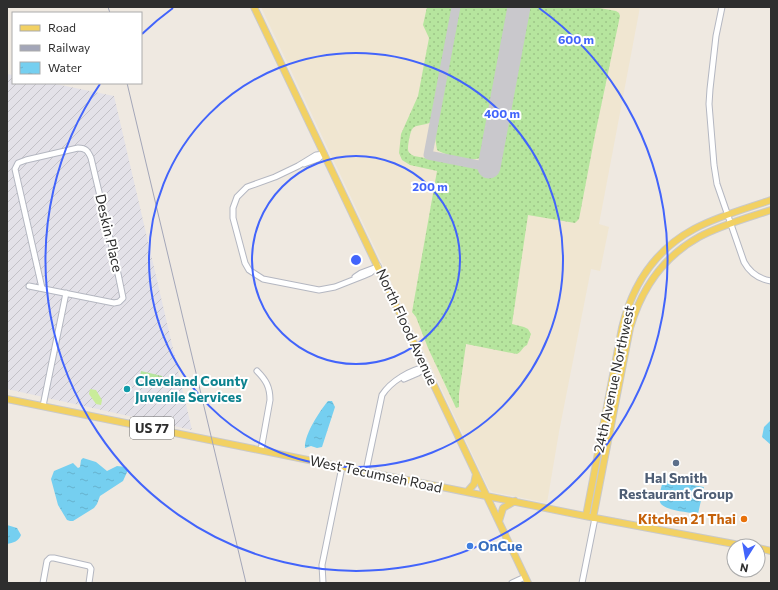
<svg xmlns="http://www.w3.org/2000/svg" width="778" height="590" font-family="Commissioner,sans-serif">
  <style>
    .industrial { fill: url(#industrial-furrows) }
    .education { fill: #f0e6d1 }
    .grass { fill: url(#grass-dots) }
    .park { fill: url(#park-tufts) }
    .pitch { fill: #c9ec9a }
    .water { fill: url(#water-ripples) }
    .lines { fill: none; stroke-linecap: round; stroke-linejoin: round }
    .taxiway { stroke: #c9c8cc; stroke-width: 9 }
    .runway { stroke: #c9c8cc; stroke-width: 23 }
    .minor-casing { stroke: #b4b7c1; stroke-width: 7 }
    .major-casing { stroke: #c9c9c9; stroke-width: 8 }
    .minor { stroke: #fff; stroke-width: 5 }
    .major { stroke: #f2d163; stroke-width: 6 }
    .rail { stroke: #a3a6b8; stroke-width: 1 }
    .ring { fill: none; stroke: #4264fb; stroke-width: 2 }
    .culture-dot { fill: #0f9aa8; stroke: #fff; stroke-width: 1.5 }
    .service-dot { fill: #5c6f8a; stroke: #fff; stroke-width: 1.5 }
    .food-dot { fill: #e8710a; stroke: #fff; stroke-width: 1.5 }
    .shop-dot { fill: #3f7fe0; stroke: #fff; stroke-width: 1.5 }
    .labels { text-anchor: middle; stroke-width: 4; stroke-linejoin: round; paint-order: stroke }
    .shield { fill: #fff; stroke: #6d6d6d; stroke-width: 1 }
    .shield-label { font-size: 13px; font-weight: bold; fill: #2e2e2e }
    .street-label { font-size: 14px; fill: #2e2e2e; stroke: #fff }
    .culture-label { font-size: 14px; font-weight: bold; fill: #0d838f; stroke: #fff; text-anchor: start }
    .service-label { font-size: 14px; font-weight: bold; fill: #4e5e75; stroke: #fff }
    .food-label { font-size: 14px; font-weight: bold; fill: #c56008; stroke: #fff; text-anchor: end }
    .shop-label { font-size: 14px; font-weight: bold; fill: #366cbe; stroke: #fff; text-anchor: start }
    .centre { fill: #4264fb; stroke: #fff; stroke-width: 2 }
    .ring-label { font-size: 12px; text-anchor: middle; font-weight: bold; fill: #4264fb; stroke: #fff; stroke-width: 4; stroke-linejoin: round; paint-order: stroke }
  </style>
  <defs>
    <pattern id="industrial-furrows" width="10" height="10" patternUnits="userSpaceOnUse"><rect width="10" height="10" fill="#e3e1e8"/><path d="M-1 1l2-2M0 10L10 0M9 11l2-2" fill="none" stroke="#c3c1c7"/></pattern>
    <pattern id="grass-dots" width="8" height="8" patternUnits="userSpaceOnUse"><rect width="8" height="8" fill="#b6e59e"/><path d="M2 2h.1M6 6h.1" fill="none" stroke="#9dc588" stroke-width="1.8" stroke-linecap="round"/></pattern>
    <pattern id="park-tufts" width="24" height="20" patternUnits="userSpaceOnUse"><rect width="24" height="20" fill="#b6e59e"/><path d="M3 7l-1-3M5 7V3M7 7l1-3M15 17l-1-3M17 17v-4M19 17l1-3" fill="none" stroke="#9dc588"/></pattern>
    <pattern id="water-ripples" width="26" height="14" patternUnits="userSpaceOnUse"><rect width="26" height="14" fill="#75cff0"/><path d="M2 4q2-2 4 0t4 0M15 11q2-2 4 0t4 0" fill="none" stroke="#66b2ce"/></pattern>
  </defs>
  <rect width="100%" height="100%" fill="#efe9e1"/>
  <path class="industrial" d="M7,74L13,75V83H51L114,96L192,430L7,389Z"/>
  <path class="education" d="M261,7H640L599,224L609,227L600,271L591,269L559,432L547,503L493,492L489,489Z"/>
  <path class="grass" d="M427,7H453L431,122C425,126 417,124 413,128C410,131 408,144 408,149C408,153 411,154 414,156L496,171L527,7H594L616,11L619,13L620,16L595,135L579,219L575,223L528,215L512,324L524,327L528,329L531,334L527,345C522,347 522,352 517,354L466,344L459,394V407L456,408L428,348L416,317L412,312L437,171L410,165L402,160L399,153L401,134L418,96L429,38L423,25Z
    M458,7H511L483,157C471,163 447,156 437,150L435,137L439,112Z"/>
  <path class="park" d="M141,371L162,376L163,378L161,388L146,385L147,379L140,377Z"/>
  <path class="pitch" d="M90,389L96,390L102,400L101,405L96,404L89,394Z"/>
  <path class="water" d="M328,401H332L335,407L322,447L317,448L311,446L305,448C304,435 319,412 328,401Z
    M771,420V445L762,437L764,427Z
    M83,458L96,462L107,471L117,466L126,467L128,470L123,481L100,496L97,504L94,508L73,521H70L67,520L58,505L51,479L54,471L73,463L78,468L80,467L81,460Z
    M663,480L704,487L698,514C689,512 663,511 660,502C658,496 662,486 663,480Z
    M7,525L17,528L21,535C19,541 13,543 7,544Z"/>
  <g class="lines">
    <path class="taxiway" d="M456,7L428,155L489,167"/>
    <path class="runway" d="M489,167L519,7"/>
    <g class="minor-casing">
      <path id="minor" d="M722,7L716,36L710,89L709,104L714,165L717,184L744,262C750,273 759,279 771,281
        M324,154L316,155L298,166L275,177L247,187L237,197L233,208V218L245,263L249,270L263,279L319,290L335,287L363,276L370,273L378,266
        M304,164L318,159L323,154
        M355,277L361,273L377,267
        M29,286L114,303L119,302L123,298L116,264L91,158C88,151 86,148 78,148L26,160L18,163L15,169L42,288
        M257,371C266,380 270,387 270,400L261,450
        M404,379L418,373L424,369
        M43,406L66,293
        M366,471L382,395C391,381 410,370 426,367
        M43,583L47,561L50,558H54L89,566L91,569L89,583
        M323,583L322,565L342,467
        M512,583L525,577
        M582,583L595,518"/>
    </g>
    <g class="major-casing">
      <path id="major" d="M254,7L528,583
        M7,399L595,518L745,546
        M467,492L474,484L476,474
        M586,516L622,328C632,286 655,250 694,229C718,216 745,209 771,200
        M593,518L630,328C641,290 663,257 699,237C721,225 747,218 771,210
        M499,521L503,508L515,501
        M758,548L771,551"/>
    </g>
    <use href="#minor" class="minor"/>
    <use href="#major" class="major"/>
    <path class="rail" d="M108,7L110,13
      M127,83L246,583"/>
  </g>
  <g class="ring">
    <circle cx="356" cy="260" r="104"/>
    <circle cx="356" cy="260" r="207"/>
    <path d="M142 34A311 311 0 0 1 173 8M539 8A311 311 0 1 1 100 84"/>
  </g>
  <circle class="culture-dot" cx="127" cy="389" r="4"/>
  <circle class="service-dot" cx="676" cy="463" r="4"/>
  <circle class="food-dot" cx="744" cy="519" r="4"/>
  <circle class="shop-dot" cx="470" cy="546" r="4"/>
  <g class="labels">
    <rect class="shield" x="130" y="417" width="44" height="22" rx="3"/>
    <g class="shield-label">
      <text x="152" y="433">US 77</text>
    </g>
    <g class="street-label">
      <text transform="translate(109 233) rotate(77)" y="5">Deskin Place</text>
      <text transform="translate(407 327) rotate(65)" y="5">North Flood Avenue</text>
      <text transform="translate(614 379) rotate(-78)" y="5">24th Avenue Northwest</text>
      <text transform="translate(376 474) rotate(12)" y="5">West Tecumseh Road</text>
    </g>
    <g class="culture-label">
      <text x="135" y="386">Cleveland County<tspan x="135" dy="16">Juvenile Services</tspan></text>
    </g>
    <g class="service-label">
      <text x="676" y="483">Hal Smith<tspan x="676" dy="16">Restaurant Group</tspan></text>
    </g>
    <g class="food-label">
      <text x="736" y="524">Kitchen 21 Thai</text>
    </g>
    <g class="shop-label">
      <text x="478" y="551">OnCue</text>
    </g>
  </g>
  <circle cx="356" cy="260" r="6" class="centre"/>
  <g class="ring-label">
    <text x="576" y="44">600 m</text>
    <text x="502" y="118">400 m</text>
    <text x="430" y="191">200 m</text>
  </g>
  <rect width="778" height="590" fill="none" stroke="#2e2e2e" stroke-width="16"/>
  <rect x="12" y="12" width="130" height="72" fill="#ffffff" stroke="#ababab"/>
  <rect x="20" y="25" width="20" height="6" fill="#f2d163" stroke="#ababab"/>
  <text x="48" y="32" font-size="12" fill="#2e2e2e">Road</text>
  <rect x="20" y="45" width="20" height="6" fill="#a3a6b8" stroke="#ababab"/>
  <text x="48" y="52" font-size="12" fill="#2e2e2e">Railway</text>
  <rect x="20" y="62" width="20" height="12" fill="url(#water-ripples)" stroke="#ababab"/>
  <text x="48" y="72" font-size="12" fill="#2e2e2e">Water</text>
  <g transform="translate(746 558) rotate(191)"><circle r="19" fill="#ffffff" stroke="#ababab"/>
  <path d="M0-3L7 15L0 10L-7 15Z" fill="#4264fb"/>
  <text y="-6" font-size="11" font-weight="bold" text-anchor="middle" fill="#2e2e2e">N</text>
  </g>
</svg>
